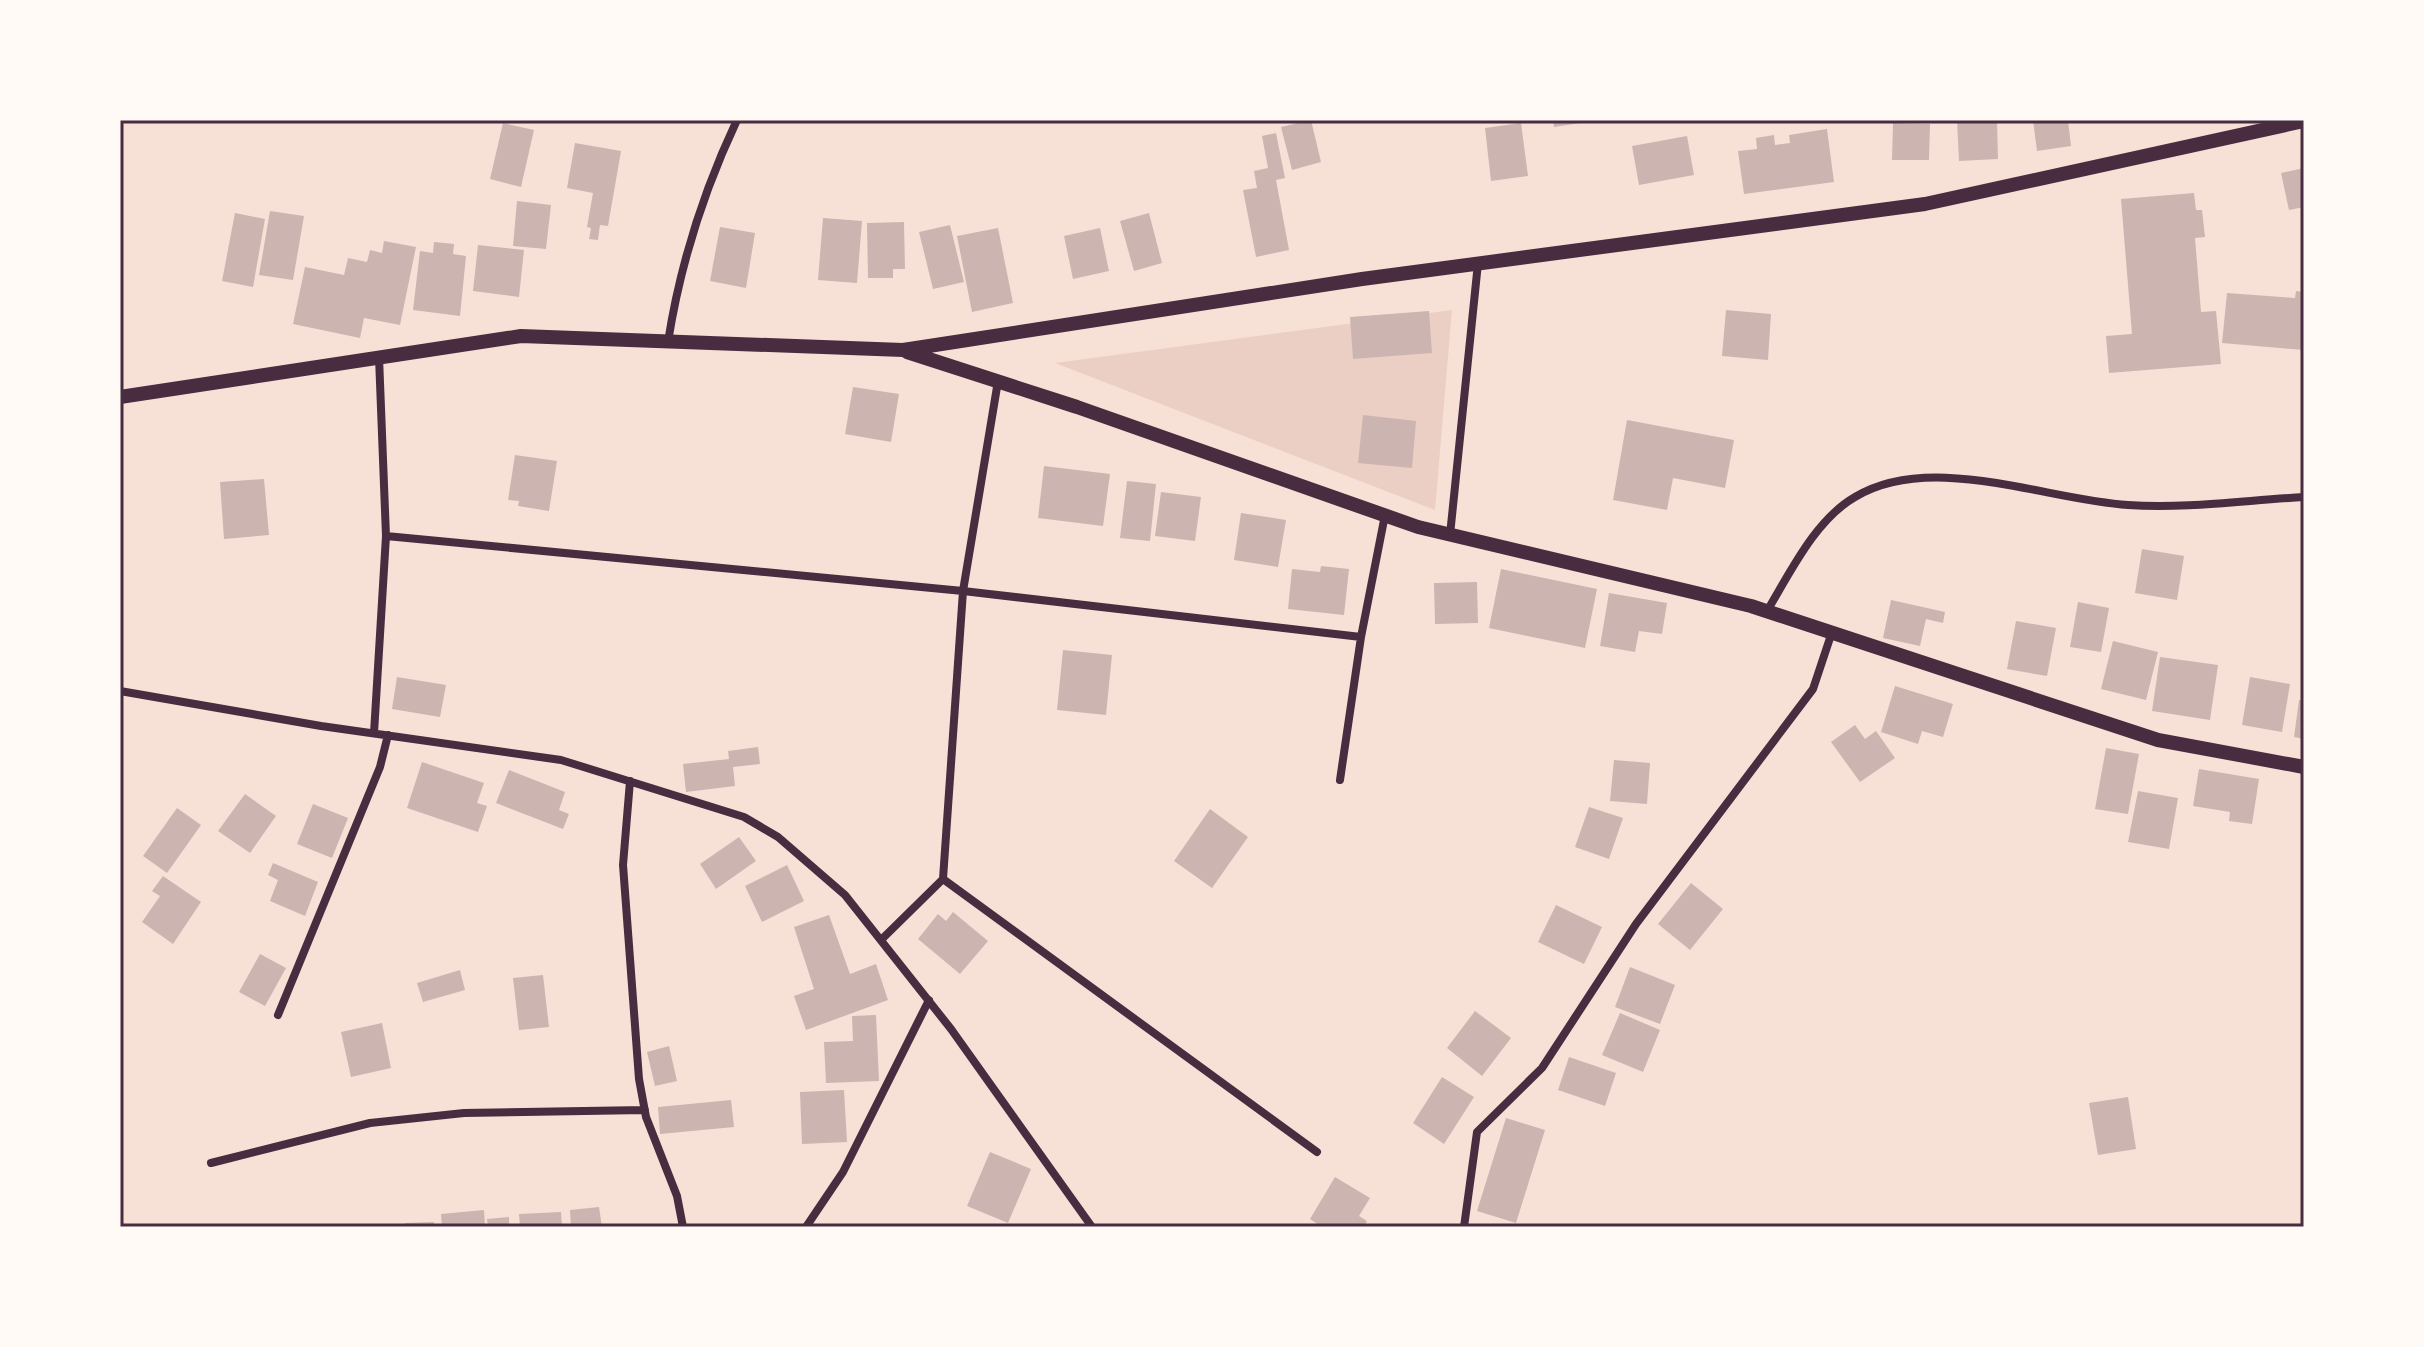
<svg xmlns="http://www.w3.org/2000/svg" width="2424" height="1347" font-family="'IBM Plex Serif',serif">
  <style>
    .green { fill: #ebcfc5 }
    .building { fill: #ccb4b1 }
    .lines { fill: none; stroke-linecap: round; stroke-linejoin: round }
    .minor { stroke: #4a2c40; stroke-width: 8 }
    .tertiary { stroke: #4a2c40; stroke-width: 14 }
    .neatline { fill: none; stroke: #4a2c40; stroke-width: 3 }
  </style>
  <rect width="100%" height="100%" fill="#f7e1d7"/>
  <path class="green" d="M1452,310L1435,510L1055,363Z"/>
  <path class="building" d="M1311,120L1321,162L1292,170L1281,127Z
    M1553,120H1587V122L1554,127Z
    M1957,120H1997L1998,159L1959,161Z
    M2033,120H2068L2071,146L2037,151Z
    M503,123L534,130L521,187L490,179Z
    M1521,123L1528,176L1491,181L1485,128Z
    M1893,123L1930,124L1929,160H1892Z
    M1827,129L1834,182L1744,194L1738,151L1757,149L1756,138L1774,135L1775,145L1790,143L1789,135Z
    M1276,133L1285,178L1276,180L1289,250L1256,257L1243,190L1257,188L1254,171L1268,168L1262,136Z
    M1687,136L1694,175L1639,185L1632,146Z
    M575,143L621,151L608,226L600,225L598,240L589,239L591,228L587,227L593,193L567,188Z
    M2304,168V207L2289,210L2281,173Z
    M2194,193L2196,210H2202L2205,237L2195,238L2201,312L2216,311L2221,364L2109,373L2106,336L2132,334L2121,199Z
    M517,201L551,205L546,249L513,246Z
    M270,211L304,216L293,280L259,275Z
    M235,213L265,219L253,287L222,281Z
    M1149,213L1162,263L1134,271L1120,221Z
    M823,218L862,221L857,283L818,280Z
    M904,222L905,269H893V278H868L867,223Z
    M950,225L964,282L933,289L919,232Z
    M720,227L755,233L746,288L710,281Z
    M998,228L1013,303L972,312L957,236Z
    M1100,228L1109,271L1073,279L1064,236Z
    M384,241L416,247L400,325L364,318L360,338L293,324L305,267L344,275L348,258L367,262L370,250L382,253Z
    M434,242L454,244L453,254L466,256L460,316L413,310L420,251L433,253Z
    M478,245L524,250L519,297L473,291Z
    M2296,291L2304,292V350L2222,343L2227,293L2295,298Z
    M1726,310L1771,314L1768,360L1722,356Z
    M1429,311L1432,353L1353,359L1350,317Z
    M853,387L899,394L891,442L845,434Z
    M1363,415L1416,421L1412,468L1358,463Z
    M1627,420L1734,440L1725,488L1673,478L1667,510L1613,500Z
    M515,455L557,461L549,511L518,506L519,501L508,500Z
    M1044,466L1110,474L1103,526L1038,518Z
    M264,479L269,535L224,539L220,482Z
    M1127,481L1156,484L1150,541L1120,538Z
    M1161,492L1201,497L1195,541L1155,536Z
    M1241,513L1286,520L1278,567L1234,560Z
    M2142,549L2184,556L2177,600L2135,593Z
    M1321,566L1349,569L1344,615L1288,609L1292,569L1320,572Z
    M1501,569L1597,589L1585,648L1489,628Z
    M1477,582L1478,623L1435,624L1434,583Z
    M1609,593L1667,603L1662,634L1639,631L1635,652L1600,646Z
    M1891,600L1945,612L1943,623L1926,619L1920,646L1883,638Z
    M2078,602L2109,608L2101,652L2070,647Z
    M2016,621L2056,628L2047,676L2007,669Z
    M2113,641L2158,652L2146,700L2101,689Z
    M1063,650L1112,655L1106,715L1057,710Z
    M2160,657L2218,665L2210,720L2152,711Z
    M397,677L446,685L440,717L392,709Z
    M2250,677L2290,684L2282,732L2242,725Z
    M1895,686L1953,704L1943,737L1922,731L1918,744L1881,732Z
    M2299,700H2304V739L2294,737Z
    M1855,725L1865,739L1876,731L1895,758L1860,782L1831,742Z
    M758,747L760,764L733,767L735,786L686,792L683,764L729,759L728,751Z
    M2106,748L2139,754L2128,814L2095,809Z
    M1614,760L1650,763L1647,804L1610,801Z
    M422,762L484,783L477,803L487,806L478,832L407,808Z
    M2199,769L2259,779L2252,824L2229,821L2230,812L2193,806Z
    M509,770L565,792L559,810L569,814L563,829L496,803Z
    M2138,791L2178,798L2169,849L2128,842Z
    M245,794L276,816L250,853L218,831Z
    M313,804L348,818L332,858L297,844Z
    M1589,807L1623,818L1609,859L1575,847Z
    M177,808L201,825L167,873L143,856Z
    M1210,809L1248,837L1212,888L1174,861Z
    M739,837L756,861L716,889L700,864Z
    M273,863L318,882L305,916L270,901L278,880L268,875Z
    M787,865L804,901L762,922L745,886Z
    M163,876L201,902L173,944L142,922L160,896L152,891Z
    M1691,883L1723,909L1690,950L1658,924Z
    M1556,905L1602,927L1584,964L1538,942Z
    M953,912L988,941L960,974L918,939L938,914L946,921Z
    M829,915L850,974L876,964L888,1000L806,1030L794,996L814,989L794,927Z
    M260,954L286,968L265,1006L239,992Z
    M1630,967L1675,985L1660,1024L1615,1007Z
    M460,970L465,990L423,1002L417,983Z
    M543,975L549,1027L519,1030L513,978Z
    M1475,1011L1511,1038L1482,1076L1447,1048Z
    M1620,1013L1660,1030L1643,1072L1602,1055Z
    M876,1015L879,1081L826,1083L824,1042L853,1041L852,1016Z
    M382,1023L391,1068L351,1077L341,1032Z
    M669,1046L677,1081L655,1086L647,1052Z
    M1569,1057L1616,1073L1605,1106L1558,1090Z
    M1442,1077L1474,1097L1444,1144L1413,1123Z
    M844,1090L847,1142L802,1144L800,1092Z
    M2128,1097L2136,1149L2098,1155L2089,1103Z
    M731,1100L734,1127L660,1134L658,1107Z
    M1506,1118L1545,1130L1516,1223L1477,1211Z
    M990,1152L1031,1169L1008,1223L967,1206Z
    M1335,1177L1370,1198L1359,1216L1367,1221L1364,1227H1322L1310,1219Z
    M599,1207L602,1227H571L570,1210Z
    M484,1210L485,1227H442L441,1214Z
    M561,1212L562,1227H520L519,1214Z
    M509,1217V1227H488L487,1219Z
    M434,1222V1227H405V1223Z"/>
  <g class="lines">
    <path class="minor" d="M668,342C680,265 704,190 737,120
      M1450,535L1478,263
      M386,536L963,591L1361,637
      M1767,611C1790,573 1815,520 1855,497C1931,451 2046,500 2128,505C2186,509 2247,500 2304,497
      M120,691L321,726L561,760L744,817L778,837L845,895L951,1029L1092,1227
      M374,733L386,536L379,357
      M1340,780L1361,637L1385,515
      M630,781L623,865L639,1079L646,1117L677,1196L683,1227
      M943,879L1317,1152
      M881,940L943,879L963,591L998,381
      M278,1015L380,767L388,735
      M211,1163L370,1123L464,1113L645,1110
      M806,1227L843,1172L929,1000
      M1464,1227L1477,1132L1542,1068L1636,924L1813,689L1832,632"/>
    <path class="tertiary" d="M907,352L1077,407L1418,527L1751,606L2158,740L2304,767
      M120,397L521,336L903,350L1362,279L1925,204L2304,121"/>
  </g>
  <rect width="2424" height="1347" fill="none" stroke="#fffaf5" stroke-width="244"/>
  <rect x="122" y="122" width="2180" height="1103" class="neatline"/>
</svg>
